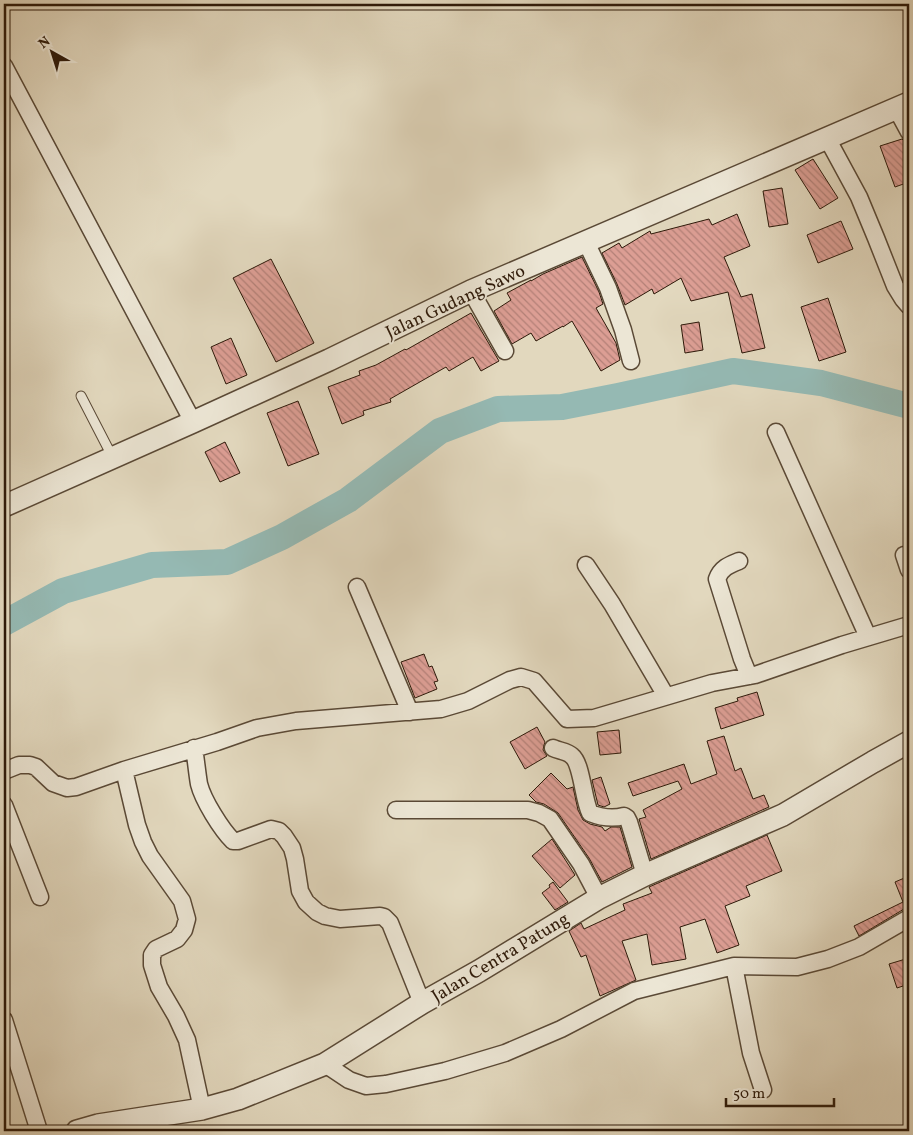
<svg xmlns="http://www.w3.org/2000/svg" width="913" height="1135" font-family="Vollkorn,serif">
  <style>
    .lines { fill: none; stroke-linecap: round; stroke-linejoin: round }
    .river { stroke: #95b9b3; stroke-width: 26 }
    .building { fill: url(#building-back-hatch); stroke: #2d1909 }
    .service-casing { stroke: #5a4936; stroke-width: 11 }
    .minor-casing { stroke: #5a4936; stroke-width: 19 }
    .tertiary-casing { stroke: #5a4936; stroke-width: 24 }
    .service { stroke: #ece6d5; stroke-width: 9 }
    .minor { stroke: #ece6d5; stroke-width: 16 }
    .tertiary { stroke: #ece6d5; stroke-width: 21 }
    .labels { text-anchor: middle; stroke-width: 4; stroke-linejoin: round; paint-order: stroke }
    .street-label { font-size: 18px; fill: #2d1909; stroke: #ece6d5 }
  </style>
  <defs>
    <pattern id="building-back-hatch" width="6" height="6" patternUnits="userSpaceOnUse" patternTransform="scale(1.25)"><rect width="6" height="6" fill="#dc9e94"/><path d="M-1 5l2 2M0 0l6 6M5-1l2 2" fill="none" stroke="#b38077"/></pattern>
  </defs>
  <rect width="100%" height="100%" fill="#e2d8be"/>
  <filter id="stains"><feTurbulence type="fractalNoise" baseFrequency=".004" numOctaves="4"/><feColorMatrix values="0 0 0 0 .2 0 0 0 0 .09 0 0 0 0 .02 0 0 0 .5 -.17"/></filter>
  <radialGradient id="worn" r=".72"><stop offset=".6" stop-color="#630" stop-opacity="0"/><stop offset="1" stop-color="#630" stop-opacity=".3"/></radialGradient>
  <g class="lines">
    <path class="river" d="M4,623L63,591L152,565L227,562L282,537L348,500L440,431L498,409L562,407L618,396L733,371L821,383L909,406"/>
  </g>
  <path class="building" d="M902,139L904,141L909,142V182L895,187L880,146Z
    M813,159L838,198L820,209L795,170Z
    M782,188L788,224L769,227L763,191Z
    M737,214L750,246L724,257L741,297L752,294L765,348L742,353L728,292L691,301L681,278L654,294L652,289L625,305L617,284L602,253L619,243L622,248L650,231L651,234L709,219L712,225Z
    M841,221L853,249L818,263L807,235Z
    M582,257L599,292L603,304L596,308L616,343L620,360L601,371L572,321L563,327V326L536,341L531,333L512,344L494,311L511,300L507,293L531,280V281L543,274Z
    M271,259L314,343L276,362L233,278Z
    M828,298L846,352L819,361L801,307Z
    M471,313L499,361L481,371L473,357L449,371L446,367L390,399L391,402L363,411L364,415L342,424L328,387L360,375L359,371L376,365L405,349L406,350Z
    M699,322L703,350L685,353L681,325Z
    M231,338L247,375L226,384L211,347Z
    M298,401L319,454L288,466L267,413Z
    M225,442L240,473L220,482L205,452Z
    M424,654L429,667L432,666L438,681L434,682L437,689L415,698L401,662Z
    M757,692L764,715L721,729L715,708L738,701L737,698Z
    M537,727L545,742L544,745L543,750L547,756L525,769L510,742Z
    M619,730L621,753L600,755L597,732Z
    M724,736L735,771L741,768L753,799L764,795L769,807L651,859L639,819L646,817L643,810L682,789L678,781L633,796L628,783L684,764L691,784L717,774L707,741Z
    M551,773L567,789L573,787L578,810L583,820L590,824L602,827L605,831L611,827H620L632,867L602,882L589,858L558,813L544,804L536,802L529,795Z
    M601,777L610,804L604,807L598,805L592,780Z
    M767,835L782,871L746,886L750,896L725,906L739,945L717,953L705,919L680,927L686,959L652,965L647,934L622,941L636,980L600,996L586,955L581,957L569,931L581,923L584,929L625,910L623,904L652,893L649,887Z
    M552,839L575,875L560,888L532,856Z
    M909,876V908L904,909L859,936L854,926L903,902L895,882Z
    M553,882L568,902L555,910L542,893L550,887L549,885Z
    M909,958V984L897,988L889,964Z"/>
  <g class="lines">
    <g class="service-casing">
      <path id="service" d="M81,396L113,458"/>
    </g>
    <g class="minor-casing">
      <path id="minor" d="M4,66L193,422
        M896,108L909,132
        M827,138L859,197L876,238L895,286L903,299L909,306
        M586,242L608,288L623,330L631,361
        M471,291L505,351
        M776,432L868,637
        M904,555L909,570
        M739,561C729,565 721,568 717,579L742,659L749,676
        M586,565L612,604L666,696
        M357,587L410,712
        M194,748C196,760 197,772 199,784C203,800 221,829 233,841H238L271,829L279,831L284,836L292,848L295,859L300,891L306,902L317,912L325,916L340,919L380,916L384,917L390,923L422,1003
        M553,748C559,751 567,751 572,756C582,764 583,799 590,813C600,817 613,819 624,816L627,818L629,822L645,875
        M124,770L137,825L143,842L150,856L182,901L187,919L184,930L177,939L156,949L152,955V965L159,987L176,1016L187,1040L202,1109
        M4,771L19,765H30L36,767L53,783L67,788L76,787L124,770L217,742L257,728L296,721L441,709L468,701L510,680L521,677L534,681L567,719L594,718L712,683L755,675L842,645L909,625
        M4,805L40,897
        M396,810H528L539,813L550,819L581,864L599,898
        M734,966L751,1053L763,1090
        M4,1020L39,1131
        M325,1064L349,1080L366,1086L386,1084L445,1071L505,1053L561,1029L634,991L734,966L797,967L828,959L859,947L909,918"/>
    </g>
    <g class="tertiary-casing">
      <path id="tertiary" d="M4,506L193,422L329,360L471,291L909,103
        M77,1131L98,1125L202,1109L238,1099L325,1064L422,1003L479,971L599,898L645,875L783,815L873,762L909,742"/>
    </g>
    <use href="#service" class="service"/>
    <use href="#minor" class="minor"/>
    <use href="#tertiary" class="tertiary"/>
  </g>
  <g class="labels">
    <g class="street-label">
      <text transform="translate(455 301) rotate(-25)" y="6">Jalan Gudang Sawo</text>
      <text transform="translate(500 957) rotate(-31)" y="6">Jalan Centra Patung</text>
    </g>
  </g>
  <rect width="913" height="1135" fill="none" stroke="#e2d8be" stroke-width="20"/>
  <rect x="5" y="5" width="903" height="1125" fill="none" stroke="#2d1909" stroke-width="2.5"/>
  <rect x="10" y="10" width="893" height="1115" fill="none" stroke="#2d1909"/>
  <g transform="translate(52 52) rotate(321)" stroke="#ece6d5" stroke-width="4" paint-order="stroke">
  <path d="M0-4L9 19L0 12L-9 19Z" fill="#2d1909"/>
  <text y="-8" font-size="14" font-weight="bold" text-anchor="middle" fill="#2d1909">N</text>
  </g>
  <path d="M726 1098v8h108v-8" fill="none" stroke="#2d1909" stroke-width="2.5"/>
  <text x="733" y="1098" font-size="15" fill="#2d1909" stroke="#ece6d5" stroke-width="4" paint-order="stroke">50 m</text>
  <rect width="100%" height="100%" filter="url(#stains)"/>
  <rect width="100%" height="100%" fill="url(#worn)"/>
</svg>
